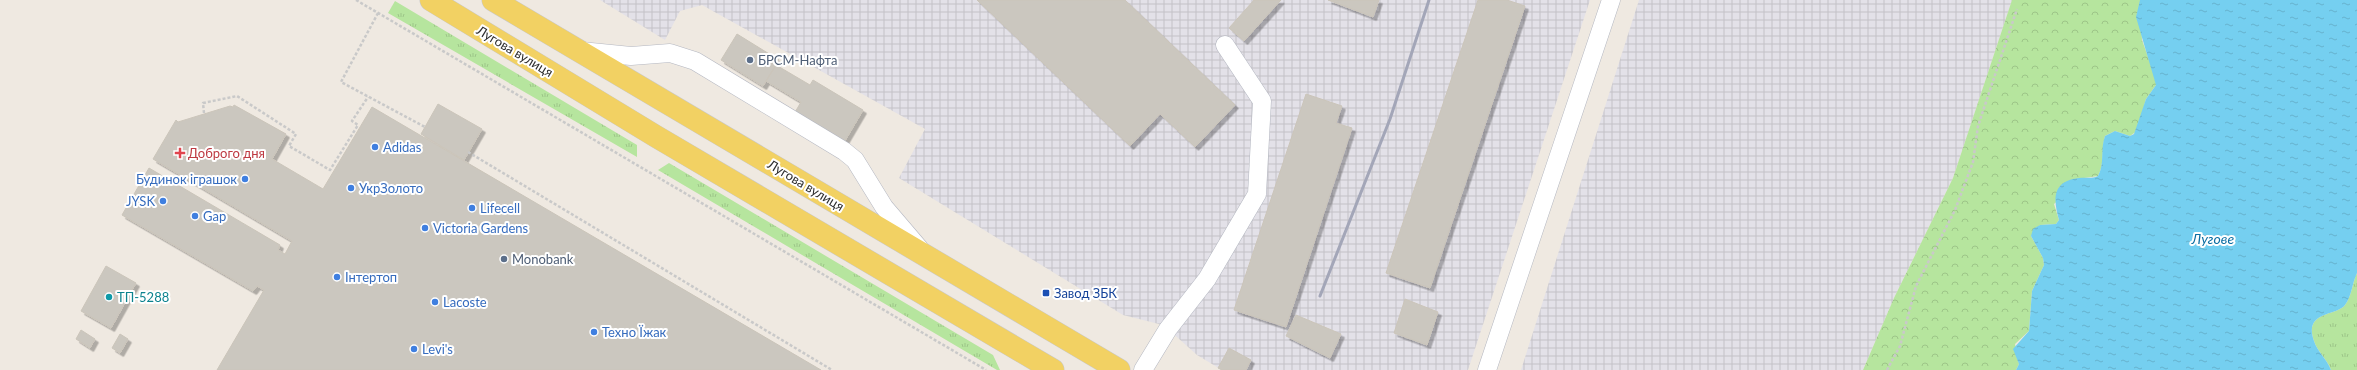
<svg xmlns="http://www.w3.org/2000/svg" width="2357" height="370" font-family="Lato,sans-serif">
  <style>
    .industrial { fill: url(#industrial-grid) }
    .grass { fill: url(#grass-tufts) }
    .forest { fill: url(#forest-crowns) }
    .water { fill: url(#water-ripples) }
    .building { fill: #cbc7bf; stroke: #cbc5ba; filter: url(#shadow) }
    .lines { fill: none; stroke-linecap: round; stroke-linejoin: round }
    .minor-casing { stroke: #b4b7c1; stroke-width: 19 }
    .major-casing { stroke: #c9c9c9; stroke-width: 23 }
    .path { stroke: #c9c9c9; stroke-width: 2.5; stroke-dasharray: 3 2; stroke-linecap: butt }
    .minor { stroke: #fff; stroke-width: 18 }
    .major { stroke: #f2d163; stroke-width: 22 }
    .rail { stroke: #a3a6b8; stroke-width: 3 }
    .service-dot { fill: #5c6f8a; stroke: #fff; stroke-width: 1.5 }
    .shop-dot { fill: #3f7fe0; stroke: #fff; stroke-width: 1.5 }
    .health-dot { fill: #e0444e; stroke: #fff; stroke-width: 1.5 }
    .transit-dot { fill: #1a4fb4; stroke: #fff; stroke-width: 1.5 }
    .culture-dot { fill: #0f9aa8; stroke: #fff; stroke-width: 1.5 }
    .labels { text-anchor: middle; stroke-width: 4; stroke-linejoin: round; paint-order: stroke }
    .street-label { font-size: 13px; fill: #2e2e2e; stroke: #fff }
    .service-label { font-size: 13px; fill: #4e5e75; stroke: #fff; text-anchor: start }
    .shop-label { font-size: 13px; fill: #366cbe; stroke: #fff; text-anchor: start }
    .health-label { font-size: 13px; fill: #be3a42; stroke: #fff; text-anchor: start }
    .transit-label { font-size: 13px; fill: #164399; stroke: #fff; text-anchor: start }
    .culture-label { font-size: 13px; fill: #0d838f; stroke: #fff; text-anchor: start }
    .water-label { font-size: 14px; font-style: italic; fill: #0d6fa3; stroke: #fff }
  </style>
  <defs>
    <pattern id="industrial-grid" width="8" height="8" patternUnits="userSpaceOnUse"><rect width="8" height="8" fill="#e3e1e8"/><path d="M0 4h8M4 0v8" fill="none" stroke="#c3c1c7"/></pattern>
    <pattern id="grass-tufts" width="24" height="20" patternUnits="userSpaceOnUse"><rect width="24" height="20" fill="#b6e59e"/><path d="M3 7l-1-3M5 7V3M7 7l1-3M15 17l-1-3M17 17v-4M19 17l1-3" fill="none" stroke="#9dc588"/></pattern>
    <pattern id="forest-crowns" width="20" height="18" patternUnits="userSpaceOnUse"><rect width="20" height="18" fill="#b6e59e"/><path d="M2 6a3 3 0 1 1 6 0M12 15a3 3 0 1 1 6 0" fill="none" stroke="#9dc588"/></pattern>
    <pattern id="water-ripples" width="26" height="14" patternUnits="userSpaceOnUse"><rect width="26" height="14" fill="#75cff0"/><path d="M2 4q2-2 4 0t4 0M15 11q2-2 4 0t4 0" fill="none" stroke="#66b2ce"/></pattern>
    <filter id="shadow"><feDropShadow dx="3.5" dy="3.5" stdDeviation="0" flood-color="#0004"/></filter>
  </defs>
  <rect width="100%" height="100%" fill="#efe9e1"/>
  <path class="industrial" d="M600,0H1590L1468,370H1222L1197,355L1168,329L1159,324L1123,315L899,178L925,129L702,5L680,11L665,40Z
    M1639,0H2012L1953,178L1894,298L1863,370H1521Z"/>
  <path class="grass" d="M395,1L637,145V157L388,13Z
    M669,163L993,355L1000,370H997L658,170Z
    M2357,273V370H2331C2327,359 2317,351 2314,341C2303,311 2337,316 2345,305C2352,296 2352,283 2357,273Z"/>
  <path class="forest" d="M2012,0H2140L2142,40L2156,79V85L2146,99L2137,131L2130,136L2115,131L2105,136C2101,149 2105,164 2098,176L2084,178L2054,204L2059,220L2056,224L2040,225L2031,236L2043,258L2044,265L2032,291L2029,331L2015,344L2019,364L2016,370H1863L1894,298L1953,178Z"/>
  <path class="water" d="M2140,0H2357V273C2352,283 2352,296 2345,305C2337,316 2303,311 2314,341C2317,351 2327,359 2331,370H2016L2019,364L2013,349L2029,331L2032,291L2044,265L2043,258L2031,236L2033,229L2040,225L2056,224L2059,220C2053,199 2052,181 2079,178C2086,177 2092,179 2098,176C2105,164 2100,149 2105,136L2115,131L2130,136L2134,134L2146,99L2156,85L2136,17Z"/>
  <path class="building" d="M977,0H1125L1235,105L1195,147L1160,114L1130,146Z
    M1254,0H1281L1244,41L1229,28Z
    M1328,0H1379L1373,17Z
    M1478,0H1507L1525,6L1430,288L1386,273Z
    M737,34L779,60L763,86L721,60Z
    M776,65L810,85L813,80L863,110L843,144L794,114L801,102L766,81Z
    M1306,94L1342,106L1336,123L1352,128L1286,327L1234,310Z
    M438,104L482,129L464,160L421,134Z
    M234,105L286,134L272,159L323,189L372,107L821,370H217L264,290L257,286L253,291L122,215L149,168L280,245L278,250L285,254L292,241L153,159L176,120L178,122L230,106L233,107Z
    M106,266L136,283L111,328L81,311Z
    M1405,299L1438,312L1427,345L1394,333Z
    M1296,315L1341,334L1330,358L1286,336Z
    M81,330L95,339L90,348L76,339Z
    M120,334L128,339L120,353L112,348Z
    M1229,348L1251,360L1246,370H1222L1218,368Z"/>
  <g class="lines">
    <g class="minor-casing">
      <path id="minor" d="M581,51L631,56L670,53L695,61L844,151L855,160L884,207L919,248
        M1143,370L1168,329L1207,279L1257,194L1262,101L1225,45
        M1487,370L1611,0"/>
    </g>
    <g class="major-casing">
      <path id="major" d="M431,0L657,137L1053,370
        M493,0L1119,370"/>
    </g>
    <path class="path" d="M356,0L986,370
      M378,13L341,82L425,127
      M204,113L203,103L237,96L296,134L289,146L330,170L358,125L352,121L368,97
      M468,152L832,370
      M1887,370L1900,346L1916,286L1955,210L1973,162L1978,126L2017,9"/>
    <use href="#minor" class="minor"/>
    <use href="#major" class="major"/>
    <path class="rail" d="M1320,296L1390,119L1429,0"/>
  </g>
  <g class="service-dot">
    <circle cx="750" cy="60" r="4"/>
    <circle cx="504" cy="259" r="4"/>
  </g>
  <g class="shop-dot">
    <circle cx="375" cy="147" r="4"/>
    <circle cx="245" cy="179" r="4"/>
    <circle cx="351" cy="188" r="4"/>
    <circle cx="163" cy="201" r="4"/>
    <circle cx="472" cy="208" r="4"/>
    <circle cx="195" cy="216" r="4"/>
    <circle cx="425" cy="228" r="4"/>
    <circle cx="337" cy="277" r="4"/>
    <circle cx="435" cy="302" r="4"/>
    <circle cx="594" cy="332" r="4"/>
    <circle cx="414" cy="349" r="4"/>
  </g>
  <path class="health-dot" d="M178 147h4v4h4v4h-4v4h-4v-4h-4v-4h4z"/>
  <rect class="transit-dot" x="1042" y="289" width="8" height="8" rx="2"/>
  <circle class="culture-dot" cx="109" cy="297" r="4"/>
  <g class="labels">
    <g class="street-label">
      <text transform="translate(515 51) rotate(31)" y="5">Лугова вулиця</text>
      <text transform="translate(806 185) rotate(31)" y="5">Лугова вулиця</text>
    </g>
    <g class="service-label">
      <text x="758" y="65">БРСМ-Нафта</text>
      <text x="512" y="264">Monobank</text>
    </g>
    <g class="shop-label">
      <text x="383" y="152">Adidas</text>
      <text x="237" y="184" text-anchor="end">Будинок іграшок</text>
      <text x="359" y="193">УкрЗолото</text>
      <text x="155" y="206" text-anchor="end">JYSK</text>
      <text x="480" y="213">Lifecell</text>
      <text x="203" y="221">Gap</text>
      <text x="433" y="233">Victoria Gardens</text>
      <text x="345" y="282">Інтертоп</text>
      <text x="443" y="307">Lacoste</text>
      <text x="602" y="337">Техно Їжак</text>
      <text x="422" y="354">Levi's</text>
    </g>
    <g class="health-label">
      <text x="188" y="158">Доброго дня</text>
    </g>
    <g class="transit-label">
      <text x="1054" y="298">Завод ЗБК</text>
    </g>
    <g class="culture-label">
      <text x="117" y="302">ТП-5288</text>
    </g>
    <g class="water-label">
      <text x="2213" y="244">Лугове</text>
    </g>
  </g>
</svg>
